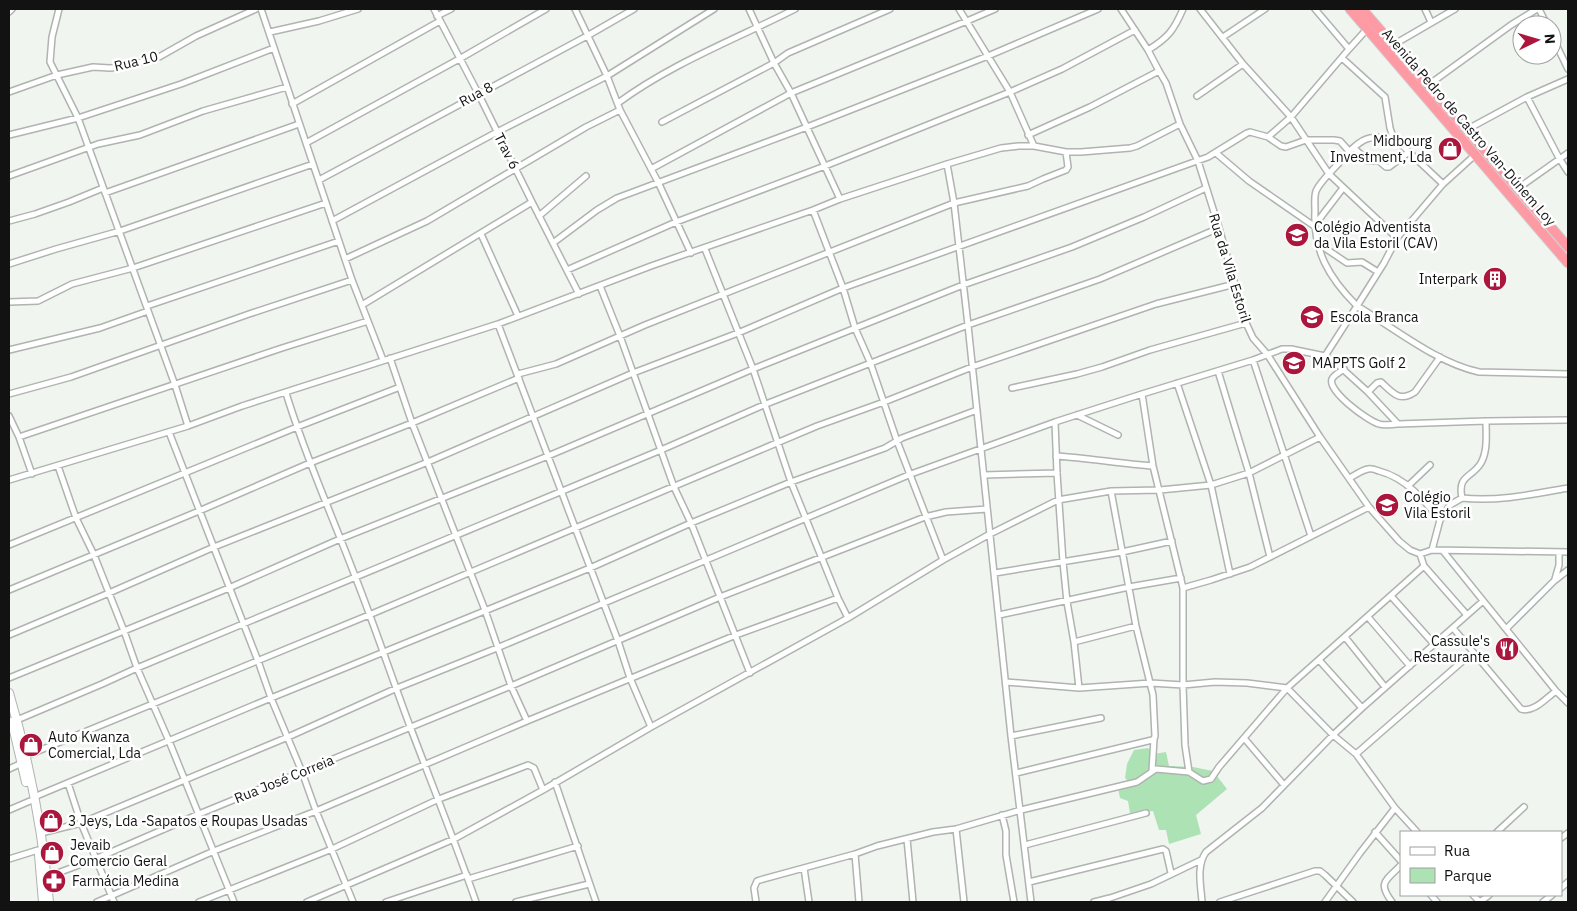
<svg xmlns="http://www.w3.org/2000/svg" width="1577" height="911" font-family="'IBM Plex Sans',sans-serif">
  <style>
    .green { fill: #ade2b4 }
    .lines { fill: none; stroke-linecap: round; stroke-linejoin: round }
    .minor-casing { stroke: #afb4b0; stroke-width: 8 }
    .secondary-casing { stroke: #afb4b0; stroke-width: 10 }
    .trunk-casing { stroke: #cfd0cf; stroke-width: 11 }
    .minor { stroke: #fff; stroke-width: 5 }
    .secondary { stroke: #fff; stroke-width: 8 }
    .trunk { stroke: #fe9aa4; stroke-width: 9 }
    .labels { text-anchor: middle; stroke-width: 5; stroke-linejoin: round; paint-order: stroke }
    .street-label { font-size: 14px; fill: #111211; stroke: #fff }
    .poi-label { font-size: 14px; fill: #111211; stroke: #fff; text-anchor: start }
  </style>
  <rect width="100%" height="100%" fill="#f0f5f0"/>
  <path class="green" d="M1148,748L1154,754L1166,752L1169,766L1193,767L1213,771L1227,789L1196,815L1201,834L1169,844L1166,830H1159L1153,811L1130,813L1128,801L1120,798L1118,788L1128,781L1125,778L1127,764L1134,750Z"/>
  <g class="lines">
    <g class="minor-casing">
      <path id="minor" d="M59,9L52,37L50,62L78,118L175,385L188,426
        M261,9L352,280L383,360
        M434,9L478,93L532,202L579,294
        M575,9L607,76L620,110L658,182L691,253
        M749,9L774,63L791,93L840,199
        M959,9L1010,92L1034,146
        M1121,9L1148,50L1159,71L1166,83L1180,124L1198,161L1219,228L1246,323L1253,338L1267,354L1320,437L1369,507L1399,541L1410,550L1420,554L1432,550L1568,552
        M1200,9L1243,64L1291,117L1329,174L1397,238
        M1425,9L1431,22
        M1539,9L1547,25
        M9,12L12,9
        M437,16L451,9
        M270,32L319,21L358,9
        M1552,36L1568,69
        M1223,37L1265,9
        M1393,45L1455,9
        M1349,49L1367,29
        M1148,50C1168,38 1174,30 1183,9
        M1342,58L1385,97L1390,128L1393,137L1443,184
        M1427,86L1511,25L1537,9
        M9,92L57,75L93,67L110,68L123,67L159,57L196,36L256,9
        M1197,96L1243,64
        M1527,97L1559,158L1568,172
        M618,103C672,63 736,39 795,9
        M292,104L440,21
        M662,122L774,63L788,53L890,9
        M1466,130L1527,97L1568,79
        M9,135L78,118L181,84L274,48
        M1028,135L1090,107L1159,71
        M1268,137L1281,146L1286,147L1306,140H1334L1340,141L1349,151
        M306,143L461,58L546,9
        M1354,148L1368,161H1379L1386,167H1389L1409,152
        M1216,153L1249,181L1314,226L1343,188
        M1475,155L1443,184L1397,238L1384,263L1357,306C1394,328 1437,363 1479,372L1568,374
        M947,164L954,203L968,325L1011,736L1031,902
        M651,169L791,93L967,21L995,9
        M9,176L98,144L140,135L203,111L287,87
        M319,180L587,36L634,9
        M1517,189L1568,153
        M105,193L299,124
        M813,210L843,288L855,328L870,362L897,441L943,560
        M539,216L586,176
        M9,221L35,214L69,202L103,188
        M332,221L497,132L607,76L714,9
        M481,234L518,316
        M553,243L597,210L617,198L807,127L988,56L1098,9
        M1319,244L1347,263L1362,262L1378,272
        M705,249L753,369L791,482L838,598L848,618
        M345,259L427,221L586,127L620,110
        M9,264L56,249L120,231L313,164
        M567,270L676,222L825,166L1010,92L1062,69L1135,30
        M600,286L620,336L674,487L691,523L750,673
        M9,302L38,301L72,284L133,268L326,203
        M362,305L532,202
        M147,306L339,241
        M498,324L618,641L630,678L651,727
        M9,350L100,328L148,311
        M1325,356L1357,306C1329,278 1313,251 1315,211C1315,205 1314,197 1316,191C1320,182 1331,172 1338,164C1345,156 1358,140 1370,138C1377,137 1385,137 1393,137
        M390,358L412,423L485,610L511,686L527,721
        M1253,360L1311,536
        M1344,369C1340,372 1334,375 1332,379C1327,391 1368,421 1379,424C1385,426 1392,424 1398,424
        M1218,371L1249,473L1270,557
        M518,374L556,364L645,325L954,203L1028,186L1043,179L1066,170L1068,167L1066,152
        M1177,383L1211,485L1230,574
        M1012,388L1077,374L1102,367L1150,350L1246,323
        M1368,392L1377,383L1381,382C1392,392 1399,403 1415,392L1440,357
        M286,393C305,456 332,515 355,576C375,627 392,678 411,729C433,787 456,844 476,902
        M9,394L71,377L249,314L352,280
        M1142,394L1153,466L1183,588V685L1185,745L1189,772
        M1077,415L1118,435
        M9,416L19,437L32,474
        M1055,422L1057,473L1063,562L1067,602L1074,642L1079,688
        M169,432L258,661L271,698L302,772L316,811L353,902
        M19,437L282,348L368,321
        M1056,456C1089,458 1121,464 1153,466
        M58,466L76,518L94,555L124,631L137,668L169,741L234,902
        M984,475L1057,473
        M1350,478C1355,475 1362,470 1368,469C1372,468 1376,470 1379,471C1406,478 1424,500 1440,520L1432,550
        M9,480L188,426L242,406L498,324L651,266L813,210L840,199L947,164L1001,148L1019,146H1034L1066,152H1081L1130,148L1137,146L1180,124
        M1408,486L1430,465
        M1111,491L1136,626L1153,695L1155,736L1154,739L1152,771
        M1462,498C1457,475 1472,478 1481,463C1488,450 1486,435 1486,421
        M1440,520L1450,505L1462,498C1497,502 1534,494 1568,488
        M9,545L297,427L400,387
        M1443,551L1556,691L1568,703
        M1420,554L1424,566L1467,615
        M995,573L1122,552L1172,541
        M1555,579L1559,565V552
        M1183,588L1211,580L1250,567L1369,507
        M9,590L199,511L310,463L412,423L519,378
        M1391,596L1434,644
        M999,615L1129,587L1181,578
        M1368,617L1410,666
        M1453,628L1521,709C1534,713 1546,698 1556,691
        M1506,629L1554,581L1568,570
        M9,635L109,593L214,547L428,462L633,373L738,333L843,288L1208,157L1247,133L1250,132L1268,137L1291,117L1349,49L1315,9
        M1345,637L1385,687
        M1074,642L1136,626
        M1319,660L1362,708
        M9,678L229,588L340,539L548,456L753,369L963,285L1072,247L1144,217L1206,188
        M1006,682L1079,688L1151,683L1183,685L1215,682L1247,683L1287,688L1333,735L1356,754L1395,808L1417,832
        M17,720L102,684L137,668L661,450L766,404L968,325L1100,279L1219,228
        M1011,736L1101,718
        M1244,738L1284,785
        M1356,754L1473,652
        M26,756L369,615L817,426L884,402L972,367L1156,304L1235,284
        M9,769L22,763
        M1016,773L1152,740L1154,739
        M555,782L596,902
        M68,783L81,823L114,902
        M34,797L271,698L590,568L691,523L791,482L885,448L902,438L977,410
        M9,810L30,801
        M1002,815L1006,831V855L1014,902
        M956,829L964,902
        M1375,832L1401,861
        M1497,832L1524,807
        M41,833L81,823L288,737L397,688L497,648L911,474L1055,422L1142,394L1253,360L1282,349H1291L1325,356L1336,363L1368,392L1398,424L1486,421L1568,420
        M1561,838L1568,833
        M907,839L913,902
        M1025,845L1146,813
        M855,854L859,902
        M9,859L38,850
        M804,868L809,902
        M47,877L95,859L199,814L511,686L720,597L925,517L946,512L987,509
        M468,879L578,846
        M1029,882L1163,849L1166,851L1171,873
        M1561,888L1568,882
        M1431,895L1437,902
        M1473,895L1480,902
        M97,902L214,851L316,811L527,721L736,635L838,598
        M199,902L332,849L439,799L528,765L534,768L543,790
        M307,902L454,839L543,790L651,727L848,618L943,560L990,534L1058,500L1111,491L1160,490L1211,485L1249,473L1320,437
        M386,902L467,875
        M516,902L589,884
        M756,902L754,888L757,881L760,880L855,854L877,846L933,832L956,829L1021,810L1137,782L1156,769L1189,772L1203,781L1211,779L1219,767L1287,688L1424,566
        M1094,902L1110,898L1151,884L1201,860
        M1202,902C1201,886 1196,866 1206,852L1262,808L1333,735L1362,708L1483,601
        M1220,902L1315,871H1320L1325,875L1353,902
        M1325,902L1360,853L1395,808
        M1392,902C1377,882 1386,881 1401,865
        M1480,902L1489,895
        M1543,902L1552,895"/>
    </g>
    <g class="secondary-casing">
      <path id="secondary" d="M9,693C29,761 43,831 49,902
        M12,722L26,782
        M39,855L43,902"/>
    </g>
    <g class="trunk-casing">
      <path id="trunk" d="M1350,9L1568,263
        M1362,9L1568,247"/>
    </g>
    <use href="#minor" class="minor"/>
    <use href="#secondary" class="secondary"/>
    <use href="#trunk" class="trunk"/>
  </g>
  <defs>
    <g id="shop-disc" transform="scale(1.25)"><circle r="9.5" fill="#ab163d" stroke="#fff"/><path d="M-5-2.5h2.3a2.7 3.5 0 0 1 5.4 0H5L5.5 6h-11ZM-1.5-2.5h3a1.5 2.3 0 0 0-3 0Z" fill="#fff"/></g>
    <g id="school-disc" transform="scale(1.25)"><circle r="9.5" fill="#ab163d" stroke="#fff"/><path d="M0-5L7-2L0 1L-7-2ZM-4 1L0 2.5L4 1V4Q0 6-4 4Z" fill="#fff"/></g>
    <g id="building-disc" transform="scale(1.25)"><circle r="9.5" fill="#ab163d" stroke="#fff"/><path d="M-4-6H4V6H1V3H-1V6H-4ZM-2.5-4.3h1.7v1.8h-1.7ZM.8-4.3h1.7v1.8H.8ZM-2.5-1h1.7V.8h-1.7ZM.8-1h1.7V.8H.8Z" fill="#fff"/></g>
    <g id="university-disc" transform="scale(1.25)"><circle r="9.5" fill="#ab163d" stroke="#fff"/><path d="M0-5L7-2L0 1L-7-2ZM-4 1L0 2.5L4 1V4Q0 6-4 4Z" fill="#fff"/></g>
    <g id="restaurant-disc" transform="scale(1.25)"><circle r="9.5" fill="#ab163d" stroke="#fff"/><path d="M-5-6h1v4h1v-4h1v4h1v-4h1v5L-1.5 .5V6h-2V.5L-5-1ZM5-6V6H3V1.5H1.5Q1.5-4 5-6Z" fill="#fff"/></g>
    <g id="pharmacy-disc" transform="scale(1.25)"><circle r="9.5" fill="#ab163d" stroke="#fff"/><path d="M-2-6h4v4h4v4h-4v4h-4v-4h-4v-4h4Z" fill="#fff"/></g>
  </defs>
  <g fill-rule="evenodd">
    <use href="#shop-disc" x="1450" y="149"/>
    <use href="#school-disc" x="1297" y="235"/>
    <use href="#building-disc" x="1495" y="279"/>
    <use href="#school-disc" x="1312" y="317"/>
    <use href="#university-disc" x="1294" y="363"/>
    <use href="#school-disc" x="1387" y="505"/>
    <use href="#restaurant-disc" x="1507" y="649"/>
    <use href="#shop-disc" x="31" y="745"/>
    <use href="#shop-disc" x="51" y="821"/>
    <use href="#shop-disc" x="52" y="853"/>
    <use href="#pharmacy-disc" x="54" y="881"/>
  </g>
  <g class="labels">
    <g class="street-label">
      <text transform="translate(136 61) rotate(-14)" y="5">Rua 10</text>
      <text transform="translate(476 94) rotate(-28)" y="5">Rua 8</text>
      <text transform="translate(1469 127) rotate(49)" y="5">Avenida Pedro de Castro Van-Dúnem Loy</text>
      <text transform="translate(507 151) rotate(63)" y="5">Trav 6</text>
      <text transform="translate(1230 268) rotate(73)" y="5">Rua da Vila Estoril</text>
      <text transform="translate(284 779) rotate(-22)" y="5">Rua José Correia</text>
    </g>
    <g class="poi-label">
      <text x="1432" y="146" text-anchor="end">Midbourg<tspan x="1432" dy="16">Investment, Lda</tspan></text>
      <text x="1314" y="232">Colégio Adventista<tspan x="1314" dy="16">da Vila Estoril (CAV)</tspan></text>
      <text x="1478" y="284" text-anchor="end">Interpark</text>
      <text x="1330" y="322">Escola Branca</text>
      <text x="1312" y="368">MAPPTS Golf 2</text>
      <text x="1404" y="502">Colégio<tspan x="1404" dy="16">Vila Estoril</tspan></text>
      <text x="1490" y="646" text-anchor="end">Cassule's<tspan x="1490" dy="16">Restaurante</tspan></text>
      <text x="48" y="742">Auto Kwanza<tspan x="48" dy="16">Comercial, Lda</tspan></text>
      <text x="68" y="826">3 Jeys, Lda -Sapatos e Roupas Usadas</text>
      <text x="70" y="850">Jevaib<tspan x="70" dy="16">Comercio Geral</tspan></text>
      <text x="72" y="886">Farmácia Medina</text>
    </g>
  </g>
  <rect width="1577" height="911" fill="none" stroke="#111211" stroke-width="20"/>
  <rect x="1400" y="831" width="162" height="65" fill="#ffffff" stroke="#a0a0a0"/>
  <rect x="1410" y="847" width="25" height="8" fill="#ffffff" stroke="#a0a0a0"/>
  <text x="1444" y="856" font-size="15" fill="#111211">Rua</text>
  <rect x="1410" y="868" width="25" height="15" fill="#ade2b4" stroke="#a0a0a0"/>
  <text x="1444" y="881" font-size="15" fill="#111211">Parque</text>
  <g transform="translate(1537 40) rotate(85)"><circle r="24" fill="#ffffff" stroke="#a0a0a0"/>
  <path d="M0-4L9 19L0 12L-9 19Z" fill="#ab163d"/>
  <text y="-8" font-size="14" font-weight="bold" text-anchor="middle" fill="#111211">N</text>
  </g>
</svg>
